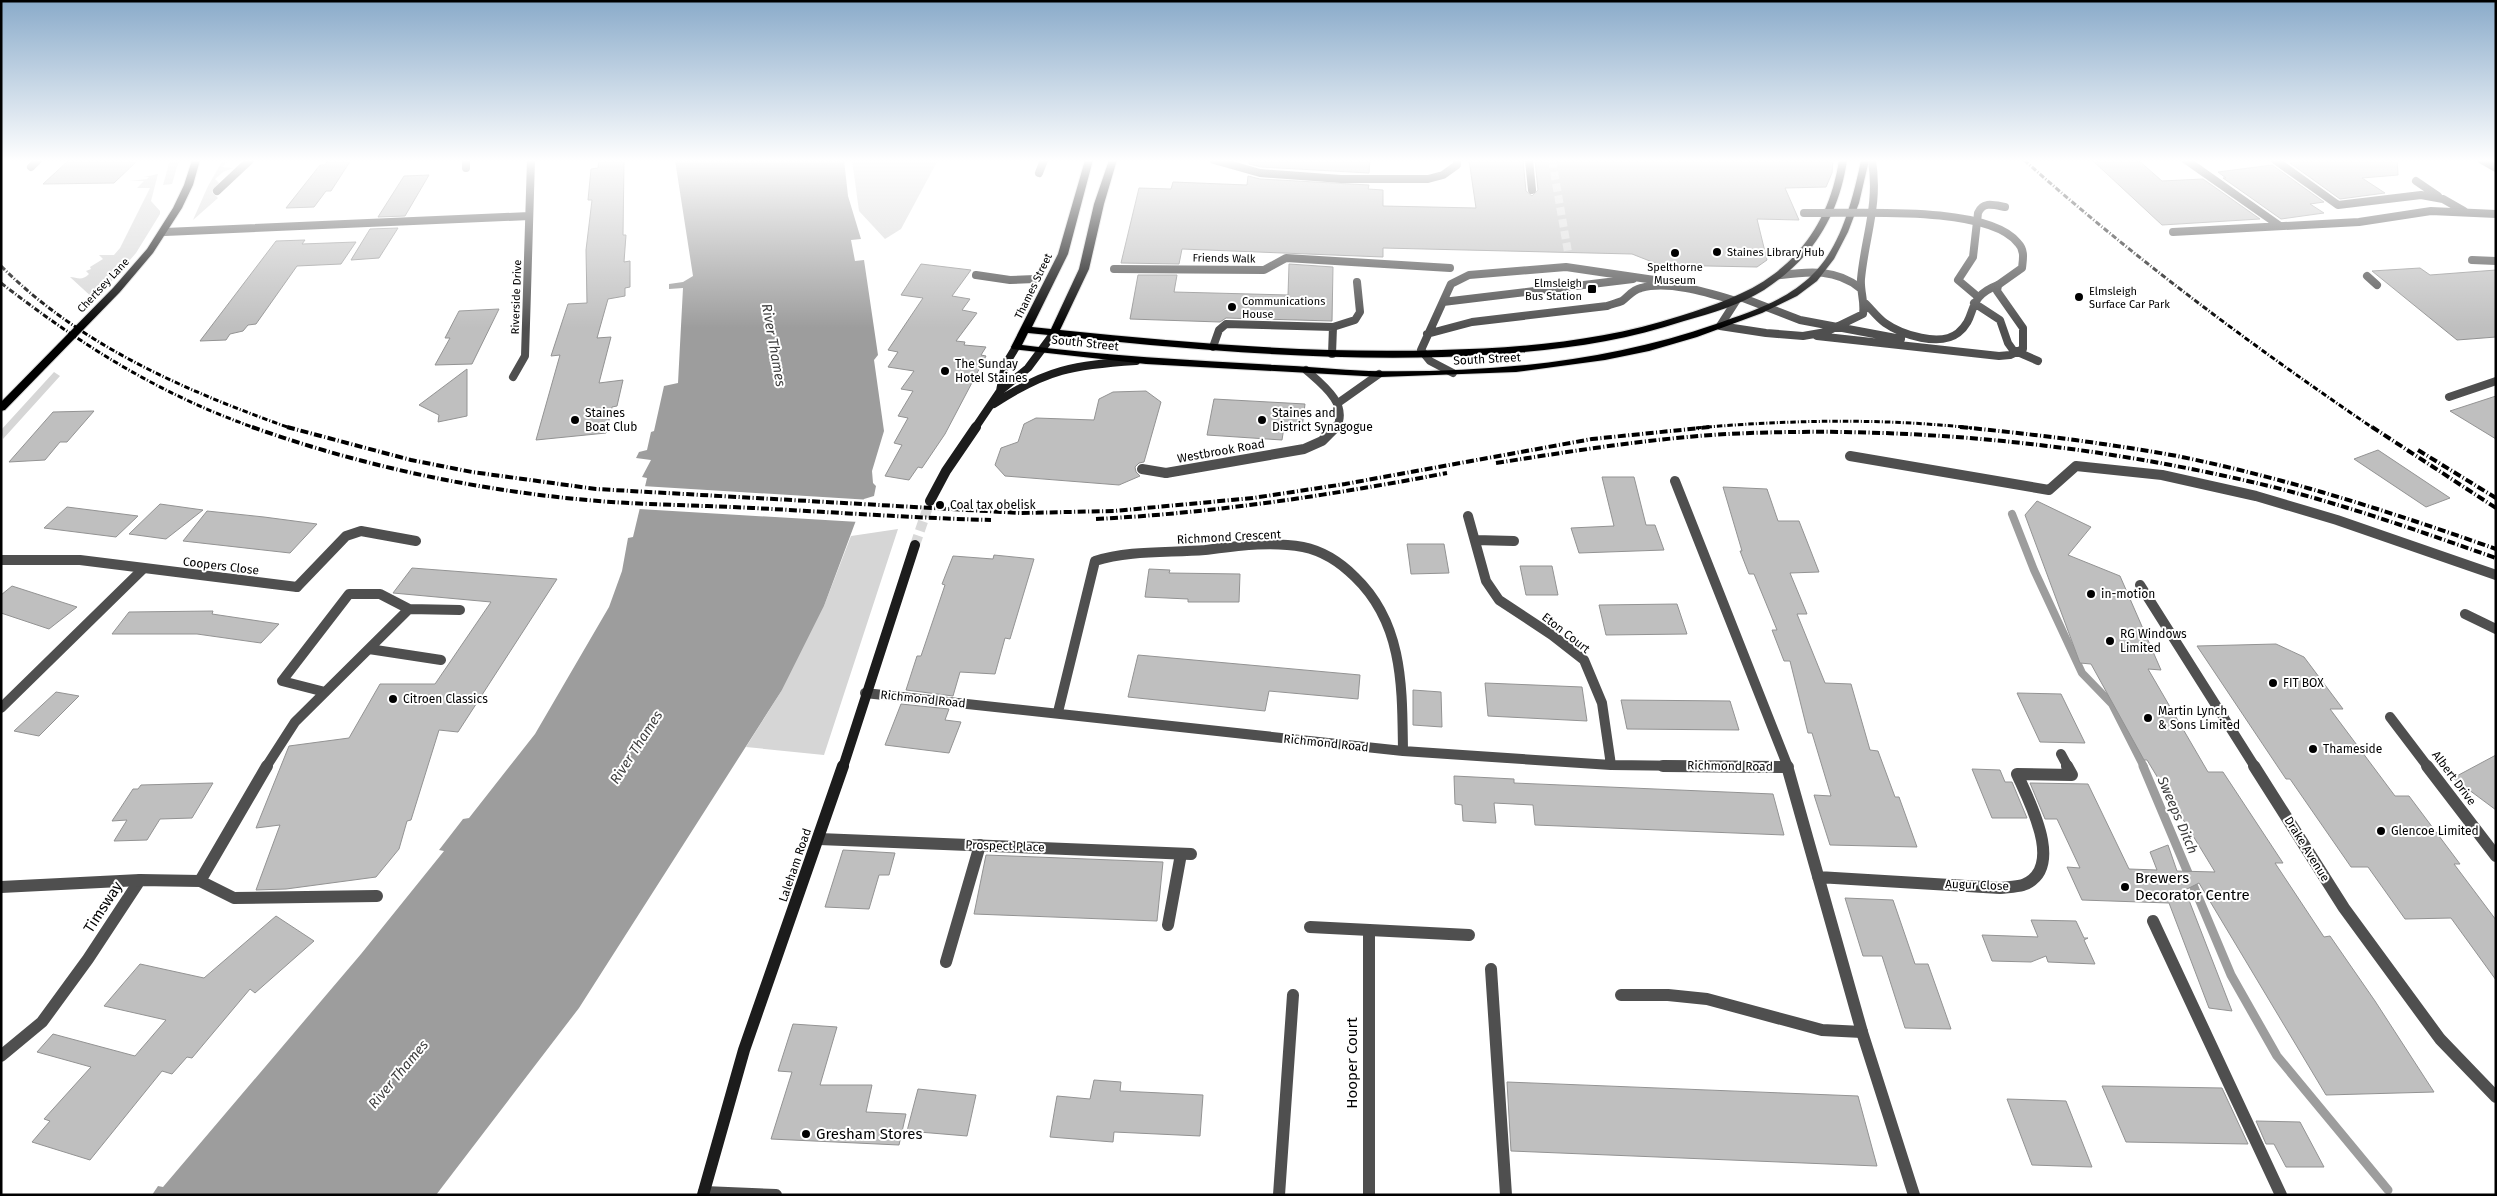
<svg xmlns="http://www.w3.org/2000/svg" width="2497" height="1196" font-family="'Fira Sans',sans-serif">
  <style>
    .green { fill: #d6d6d6 }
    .water { fill: #9d9d9d }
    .pier { fill: #fff }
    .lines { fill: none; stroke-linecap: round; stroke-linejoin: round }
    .stream-far1 { stroke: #9d9d9d; stroke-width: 8 }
    .stream { stroke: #9d9d9d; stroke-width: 9 }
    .building { fill: #bfbfbf; stroke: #939393 }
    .street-tunnel { stroke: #d9d9d9; stroke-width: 8; stroke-dasharray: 8 4; stroke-linecap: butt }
    .secondary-tunnel { stroke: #d9d9d9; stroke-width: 10; stroke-dasharray: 10 5; stroke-linecap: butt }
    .primary-casing { stroke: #dbdbdb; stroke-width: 2 }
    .lane-far2 { stroke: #4f4f4f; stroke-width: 8 }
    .lane-far1 { stroke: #4f4f4f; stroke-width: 10 }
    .lane { stroke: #4f4f4f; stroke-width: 12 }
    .street-far2 { stroke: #4f4f4f; stroke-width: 8 }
    .street-far1 { stroke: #4f4f4f; stroke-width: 10 }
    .street { stroke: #4f4f4f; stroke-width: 12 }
    .secondary-far2 { stroke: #1c1c1c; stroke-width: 8 }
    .secondary-far1 { stroke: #1c1c1c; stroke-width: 10 }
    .secondary { stroke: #1c1c1c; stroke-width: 12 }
    .primary { fill: #000; fill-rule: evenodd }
    .rail-far1 { stroke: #000; stroke-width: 3; stroke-dasharray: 5.5 2 1 2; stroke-linecap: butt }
    .rail { stroke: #000; stroke-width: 4; stroke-dasharray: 8 2.5 1 2.5; stroke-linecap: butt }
    .lane-bridge { stroke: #4f4f4f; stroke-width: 8 }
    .poi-dot { fill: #000; stroke: #fff; stroke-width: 2 }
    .labels { text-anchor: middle; stroke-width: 4; stroke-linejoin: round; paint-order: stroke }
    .far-poi-label { font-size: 11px; fill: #000; stroke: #fff; text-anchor: start }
    .far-street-label { font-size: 11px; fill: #000; stroke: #fff }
    .street-label { font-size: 12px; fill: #000; stroke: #fff }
    .poi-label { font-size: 12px; fill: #000; stroke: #fff; text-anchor: start }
    .water-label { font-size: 14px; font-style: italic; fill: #3e3e3e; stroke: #fff }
    .near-poi-label { font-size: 15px; fill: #000; stroke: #fff; text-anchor: start }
    .near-street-label { font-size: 15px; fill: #000; stroke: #fff }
  </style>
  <rect width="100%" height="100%" fill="#fff"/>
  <path class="green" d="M170,160H179L172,184L163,185Z
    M223,160H229L222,167L233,168L223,172L215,179L219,183L212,192L218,198L193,220L208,186Z
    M852,160H938L901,229L885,239L859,211Z
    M158,174L151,201L160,211V214L136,253L95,300L70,277C77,277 81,282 89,274L86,271L91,269L90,267L103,259L99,255H114L120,248L150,188H137L144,181H130L147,179L149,177H144Z
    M54,372L60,376L3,439L1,430Z
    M898,529L824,755L746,747L782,690L824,606L851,536Z"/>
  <path class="water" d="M675,160H844L848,196L861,239L851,240L855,261L864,260L878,355L874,360L884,431L872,471L873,483L876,486L874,496L864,499L824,606L782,690L579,1008L436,1195H152L158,1186L163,1187L361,954L444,851L439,850L463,819L469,818L535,734L609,607L622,571L628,538L633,537L647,478L642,477L651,460L636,458L639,452L647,450L651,432L654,431L664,386L678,383L683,288L669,289V284L683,282L693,276Z"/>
  <path class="pier" d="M642,486L871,500L866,501L859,522L639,509Z"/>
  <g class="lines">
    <path class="stream-far1" d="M2012,514L2034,570L2082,673L2112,704L2144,767"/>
    <path class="stream" d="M2143,766L2231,975L2277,1056L2388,1190"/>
  </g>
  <path class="building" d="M69,160H138L114,183L43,184Z
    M328,160H351L331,191H326L314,207L286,208L320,165H325Z
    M599,160H624L623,235H626L624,262L630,261V287L625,288V296L608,299L597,338L611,337L599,383L623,380L617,406L612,407L606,433L536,440L560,355L551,356L568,304L587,303L586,250L592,200H588L591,169L598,168Z
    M1249,160H1370L1369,173L1261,167L1249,164Z
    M1469,160H1523L1526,191L1532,196L1538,190L1535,160H1833L1832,173L1826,187L1785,188L1799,220L1757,219L1767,260L1757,267L1660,265L1632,254L1383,248V257L1182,249L1179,264L1121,263L1139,188L1171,189L1173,182L1247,185L1248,176L1260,179L1369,185L1368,189L1383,190V206L1476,208Z
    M2092,160H2138L2162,181L2203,179L2260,219L2162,225Z
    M2314,160H2397L2398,175L2362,178L2385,193L2340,199L2290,163Z
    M2272,165L2324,202L2310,204L2324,213L2281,219L2223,178H2226L2218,172Z
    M429,175L405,216L378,217L404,176Z
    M398,228L379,258L351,260L370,229Z
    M305,240L302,244L356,242L341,264L297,266L256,324L248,325L243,331L230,334L226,340L200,341L276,241Z
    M921,264L971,270L952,296L970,299L962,310L977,313L956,341L965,342L964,345L986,347L981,355L986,356L945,434L922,468L918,467L909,480L885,476L902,445L894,443L908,418L898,416L913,391L901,389L914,371L888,367L898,352L888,350L923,298L901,295Z
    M1289,264L1333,267L1332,321L1226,318L1220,322L1130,319L1138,275H1177L1174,292L1288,295Z
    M2420,268L2430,275L2496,270V337L2457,340L2372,271Z
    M499,309L472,364L435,365L450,338H445L459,311Z
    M467,369V416L438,422L439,415L419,405Z
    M1146,391L1161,402L1144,462L1139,463L1135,467L1136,472L1140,476L1119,485L1005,476L995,465L1001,448L1018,442L1024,424L1036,418L1094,420L1099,399L1113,392Z
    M2496,396V439L2450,411Z
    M1214,399L1305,404L1302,428L1284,427L1282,440L1207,435Z
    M94,411L67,442H60L45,460L9,462L53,412Z
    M2378,450L2450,498L2426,507L2354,459Z
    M1602,477H1634L1646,525H1655L1664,550L1579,553L1571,528L1614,526Z
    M1723,487L1767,489L1778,521H1799L1819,572L1790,573L1807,614H1797L1825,683L1851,684L1870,750L1878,751L1895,797H1899L1917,847L1830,845L1814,795L1831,796L1812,733H1808L1790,661H1784L1772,630H1777L1754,574H1749L1740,551H1742Z
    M2037,501L2091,527L2068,555L2120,576L2161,670L2148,669L2208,772H2223L2283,863H2275L2324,937L2330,936L2375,1001L2434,1092L2326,1095L2199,883L2185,890L2232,1011L2209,1008L2169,903L2082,900L2067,867L2080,868L2057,819H2045L2030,783L2088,784L2129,869L2157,870L2150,852L2168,845L2177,871L2215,872L2147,760H2144L2091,664L2080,663L2025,515Z
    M160,504L203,510L166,539L129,534Z
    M67,507L138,516L116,537L44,528Z
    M207,511L264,517L317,524L290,553L183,541Z
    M1407,544H1444L1449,573L1411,574Z
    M994,555L1034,559L1010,639L1005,638L995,674L960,672L953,696L906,690L917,656H921L945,585L942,584L953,556L993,559Z
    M1520,566H1552L1558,595H1526Z
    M412,568L557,579L458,732L439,730L411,820L407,821L399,849L376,877L286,889L256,890L280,825L256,828L289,746L349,738L380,684H435L491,602L393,593Z
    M1149,569L1170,570L1169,573L1240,574L1239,602H1188V599L1145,597Z
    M12,586L77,607L49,629L1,613V595Z
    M1677,604L1687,634L1606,635L1599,605Z
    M213,611L212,614L279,624L261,643L197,634H112L129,612Z
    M2276,644L2304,657L2343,709H2330L2395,796H2409L2460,864H2454L2496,920V980L2451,918L2405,919L2368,867H2351L2290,779H2286L2197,646Z
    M1138,655L1360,675L1358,699L1269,691L1265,711L1128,697Z
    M1485,683L1582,687L1587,721L1488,716Z
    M1413,690L1441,692L1442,727L1413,725Z
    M56,692L79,696L39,736L14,731Z
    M2017,693L2061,694L2085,743L2040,742Z
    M1621,700L1730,701L1739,730L1627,729Z
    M901,704L949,709L945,720L961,722L949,753L885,745Z
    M2496,755V810L2453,778Z
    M1972,769L2000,770L2005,782H2012L2027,818H1992Z
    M1454,776L1514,779V783L1773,794L1784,835L1535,825L1533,805L1494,803L1496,823L1463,821L1462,805L1455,804Z
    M213,783L192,818L160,819L147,840L114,841L127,820L112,821L133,789H138L141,785Z
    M843,850L895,853L889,875H879L869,909L825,907Z
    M986,855L1163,862L1157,921L974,914Z
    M1845,898L1893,900L1915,964H1928L1951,1029L1905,1028L1882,956H1863Z
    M276,916L314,941L255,993L250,989L192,1058L187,1057L172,1074L162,1071L90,1160L32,1142L50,1121L44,1119L91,1067L37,1052L53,1034L135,1056L166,1020L104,1006L140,964L204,978Z
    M2031,920L2076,921L2084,938H2088L2084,940L2095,964L2048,962L2046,956L2031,962L1992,961L1982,935L2038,937Z
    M793,1024L837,1027L820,1085H872L866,1112L906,1114L899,1145L771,1139L792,1072L778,1071Z
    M1094,1080L1121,1082L1120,1091L1203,1095L1200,1136L1114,1132L1113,1142L1050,1137L1057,1096L1090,1099Z
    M1507,1082L1858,1096L1877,1166L1511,1151Z
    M2102,1086L2222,1088L2248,1144L2126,1142Z
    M918,1089L976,1095L967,1136L907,1131Z
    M2007,1099L2066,1101L2092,1167L2032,1165Z
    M2256,1121L2300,1122L2324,1167H2286L2274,1144H2266Z"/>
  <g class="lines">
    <path class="street-tunnel" d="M1552,160L1568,252"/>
    <path class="secondary-tunnel" d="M915,545L930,501"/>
    <g class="primary-casing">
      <path id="primary" d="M192,160H200L193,185L182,208L153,253L120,292L5,410L1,411V402L113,288L147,249L173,208L184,185Z
        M1085,160H1093L1068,254L1032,327L1051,329L1079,269L1094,204L1109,160H1117L1104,204L1089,269L1060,330C1187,343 1314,354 1441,350C1522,348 1603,341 1680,316C1714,305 1746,295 1774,274C1812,245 1832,206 1839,160H1847C1839,216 1812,259 1764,290C1740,305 1712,313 1684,321C1606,347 1524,354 1442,357C1303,361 1166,347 1028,333L1022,345C1106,356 1191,360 1275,365C1306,366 1338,370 1369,371C1486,373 1605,363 1716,324C1749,312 1786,301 1812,275C1841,247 1853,199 1861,160H1869L1859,203L1848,232L1834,259L1817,281L1797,296L1762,313L1697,337L1649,351L1605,360L1516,372L1381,377L1146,364L1012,349L1011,347L1058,254Z"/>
    </g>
    <path class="lane-far2" d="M1529,160L1532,190
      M2275,160L2338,205L2421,195L2443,199L2464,211
      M31,167L38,160
      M1039,173L1044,160
      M2416,181L2438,196
      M217,191L250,160
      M976,275L1010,280L1035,279
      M1781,275C1810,271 1836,269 1860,288
      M2367,276L2377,285
      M1977,296L1958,280L1973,257L1978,213C1983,201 1994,205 2005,207
      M1743,298L1800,320L1901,339
      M1443,302L1633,279
      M1974,303L2000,320L2008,343L2013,350L2038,361
      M1333,327L1355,320L1360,312L1357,282
      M1427,334L1472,322L1607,306C1612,304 1617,303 1622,301C1629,296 1632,290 1641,288C1668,280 1709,293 1736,301L1720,326L1766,333L1803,336L1826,332L1863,314C1865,302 1860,291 1861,279C1865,236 1879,206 1872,160
      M1817,336L1999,356L2010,355L2023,349V328L1997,291L1998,285C1964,298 1979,316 1958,333C1940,347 1902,335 1885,323C1878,318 1872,310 1866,304
      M1213,347L1219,330L1226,324L1333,327L1332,354
      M1453,373L1430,361L1421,350L1451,284L1469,275L1566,267L1668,282
      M2449,397L2496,381"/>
    <path class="lane-far1" d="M1850,456L2049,490L2076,466L2162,475L2256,496L2337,520L2496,575
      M1142,469L1166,473
      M297,587L346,536L361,531L416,541
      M2465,614L2496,629
      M369,649L441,660
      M325,692L282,681L349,594H380L409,609
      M1,708L143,569
      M266,767L295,722L409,609L460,610"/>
    <path class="lane" d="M200,881L267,766
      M2153,921L2281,1195
      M1168,925L1181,854
      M1310,927L1469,935
      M946,962L980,845
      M1491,969L1506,1195
      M1621,995H1668L1707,999L1822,1030L1862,1032
      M1,1056L42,1022L88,959L140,880L200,881L234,898L377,896
      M1279,1195L1293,995"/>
    <path class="street-far2" d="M466,160V168
      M1214,160L1260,173L1341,179H1428L1443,175L1457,165V160
      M2186,160L2280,226
      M165,232L529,216
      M2173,232L2359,222L2431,211L2496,214
      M2472,260L2496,261
      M1114,269L1264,270L1286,258L1450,268
      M1306,370C1322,384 1350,405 1336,428
      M513,377L525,356L531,160
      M1338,403L1379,374"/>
    <path class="street-far1" d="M1166,473L1304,449L1322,441L1336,427
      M1675,481L1788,767
      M1468,516L1486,581L1499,600L1552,635L1584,660L1602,703L1611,765
      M1475,540L1514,541
      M1,560H80L297,587
      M2140,585L2255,767
      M865,693L1403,751L1611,765L1774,767
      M1058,712L1095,561C1129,550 1169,553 1205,550C1237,546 1271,541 1303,547C1323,551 1341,563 1355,577C1404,624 1402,688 1403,751
      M2390,717L2428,767
      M2061,754L2068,767"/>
    <path class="street" d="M1663,766L1788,767
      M1787,766L1862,1032L1914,1195
      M2254,766L2344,908L2440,1039L2496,1097
      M2427,766L2496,856
      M819,839L1191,854
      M1818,877L2000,888C2007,887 2016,887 2023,885C2066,869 2029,801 2017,774L2072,775L2067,766
      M1,887L140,880
      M1369,931V1195
      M704,1192L776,1195"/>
    <path class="secondary-far2" d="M2482,160L2496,168
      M1000,391L1005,365L1016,347
      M994,404C1047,369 1074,365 1136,361
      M975,428L1000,391L1028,368L1054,333"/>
    <path class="secondary-far1" d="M930,501L946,471L976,427
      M843,767L915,545"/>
    <path class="secondary" d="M703,1195L744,1050L843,766"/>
    <use href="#primary" class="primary"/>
    <path class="rail-far1" d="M2024,160C2134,258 2251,345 2373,428
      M1,266C81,346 186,391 290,428
      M1,283C81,345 159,394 255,428
      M1696,428C1787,420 1881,418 1972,428"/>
    <path class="rail" d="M252,427C356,464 465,488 576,499C635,505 694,505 753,508C832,512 912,518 991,520
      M287,427L411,460L472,472L596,489L1021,513L1114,511L1253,498L1345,484L1592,439L1710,427
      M1960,427C2033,434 2105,443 2177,456C2286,478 2391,512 2496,549
      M2372,427L2496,508
      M2418,450L2496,498
      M1496,463C1580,450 1664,436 1750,433C1918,427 2088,444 2252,482C2335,501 2416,530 2496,558
      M1096,519C1215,513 1331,495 1447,473"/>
    <path class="lane-bridge" d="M1804,213C1852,214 1988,204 2018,243C2025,250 2023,259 2022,268L1998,285"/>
  </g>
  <linearGradient id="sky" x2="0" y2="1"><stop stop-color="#8aabca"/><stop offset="0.49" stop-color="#fff"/><stop offset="1" stop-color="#fff" stop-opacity="0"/></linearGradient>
  <rect width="2497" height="328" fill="url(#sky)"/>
  <g class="poi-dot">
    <circle cx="1717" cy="252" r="5"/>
    <circle cx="1675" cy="253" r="5"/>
    <rect x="1587" y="284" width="10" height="10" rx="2.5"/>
    <circle cx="2079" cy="297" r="5"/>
    <circle cx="1232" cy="307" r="5"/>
    <circle cx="945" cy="371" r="5"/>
    <circle cx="575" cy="420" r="5"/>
    <circle cx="1262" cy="420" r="5"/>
    <circle cx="940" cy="505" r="5"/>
    <circle cx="2091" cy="594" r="5"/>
    <circle cx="2110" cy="641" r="5"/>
    <circle cx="2273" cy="683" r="5"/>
    <circle cx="393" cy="699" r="5"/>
    <circle cx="2148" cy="718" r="5"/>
    <circle cx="2313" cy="749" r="5"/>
    <circle cx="2381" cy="831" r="5"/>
    <circle cx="2125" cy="887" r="5"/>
    <circle cx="806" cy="1134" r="5"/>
  </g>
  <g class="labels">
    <g class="far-poi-label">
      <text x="1727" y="256">Staines Library Hub</text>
      <text x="1675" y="271" text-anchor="middle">Spelthorne<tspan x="1675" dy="13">Museum</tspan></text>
      <text x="1582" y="287" text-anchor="end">Elmsleigh<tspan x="1582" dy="13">Bus Station</tspan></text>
      <text x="2089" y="295">Elmsleigh<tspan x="2089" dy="13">Surface Car Park</tspan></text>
      <text x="1242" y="305">Communications<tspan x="1242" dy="13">House</tspan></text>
    </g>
    <g class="far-street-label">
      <text transform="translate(1224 258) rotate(1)" y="4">Friends Walk</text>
      <text transform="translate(103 285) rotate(-47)" y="4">Chertsey Lane</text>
      <text transform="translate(1033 286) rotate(-64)" y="4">Thames Street</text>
      <text transform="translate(516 297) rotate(-88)" y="4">Riverside Drive</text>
    </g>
    <g class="street-label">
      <text transform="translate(1085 343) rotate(6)" y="4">South Street</text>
      <text transform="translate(1487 359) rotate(-3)" y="4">South Street</text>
      <text transform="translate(1221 451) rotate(-10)" y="4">Westbrook Road</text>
      <text transform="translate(1229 537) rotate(-3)" y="4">Richmond Crescent</text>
      <text transform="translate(221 566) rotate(7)" y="4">Coopers Close</text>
      <text transform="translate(1566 633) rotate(38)" y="4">Eton Court</text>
      <text transform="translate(923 699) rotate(6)" y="4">Richmond Road</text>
      <text transform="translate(1326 743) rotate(6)" y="4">Richmond Road</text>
      <text transform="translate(1730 766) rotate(1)" y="4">Richmond Road</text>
      <text transform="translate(2454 778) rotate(53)" y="4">Albert Drive</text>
      <text transform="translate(1005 846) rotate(2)" y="4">Prospect Place</text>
      <text transform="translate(2307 849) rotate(58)" y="4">Drake Avenue</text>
      <text transform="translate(795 865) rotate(-71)" y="4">Laleham Road</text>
      <text transform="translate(1977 885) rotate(2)" y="4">Augur Close</text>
    </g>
    <g class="poi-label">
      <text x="955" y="368">The Sunday<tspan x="955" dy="14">Hotel Staines</tspan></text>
      <text x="585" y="417">Staines<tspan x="585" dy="14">Boat Club</tspan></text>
      <text x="1272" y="417">Staines and<tspan x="1272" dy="14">District Synagogue</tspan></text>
      <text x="950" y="509">Coal tax obelisk</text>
      <text x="2101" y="598">in-motion</text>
      <text x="2120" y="638">RG Windows<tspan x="2120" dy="14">Limited</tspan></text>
      <text x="2283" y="687">FIT BOX</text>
      <text x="403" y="703">Citroen Classics</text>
      <text x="2158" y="715">Martin Lynch<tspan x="2158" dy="14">&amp; Sons Limited</tspan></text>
      <text x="2323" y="753">Thameside</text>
      <text x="2391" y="835">Glencoe Limited</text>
    </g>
    <g class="water-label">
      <text transform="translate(774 345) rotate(80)" y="5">River Thames</text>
      <text transform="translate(636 747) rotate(-57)" y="5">River Thames</text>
      <text transform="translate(2178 815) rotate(67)" y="5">Sweeps Ditch</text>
      <text transform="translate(398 1074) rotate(-50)" y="5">River Thames</text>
    </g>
    <g class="near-poi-label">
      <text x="2135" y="883">Brewers<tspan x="2135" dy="17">Decorator Centre</tspan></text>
      <text x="816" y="1139">Gresham Stores</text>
    </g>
    <g class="near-street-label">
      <text transform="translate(103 907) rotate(-57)" y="5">Timsway</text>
      <text transform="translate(1352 1063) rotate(-90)" y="5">Hooper Court</text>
    </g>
  </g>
  <rect width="2497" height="1196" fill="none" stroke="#000000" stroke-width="5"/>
</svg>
